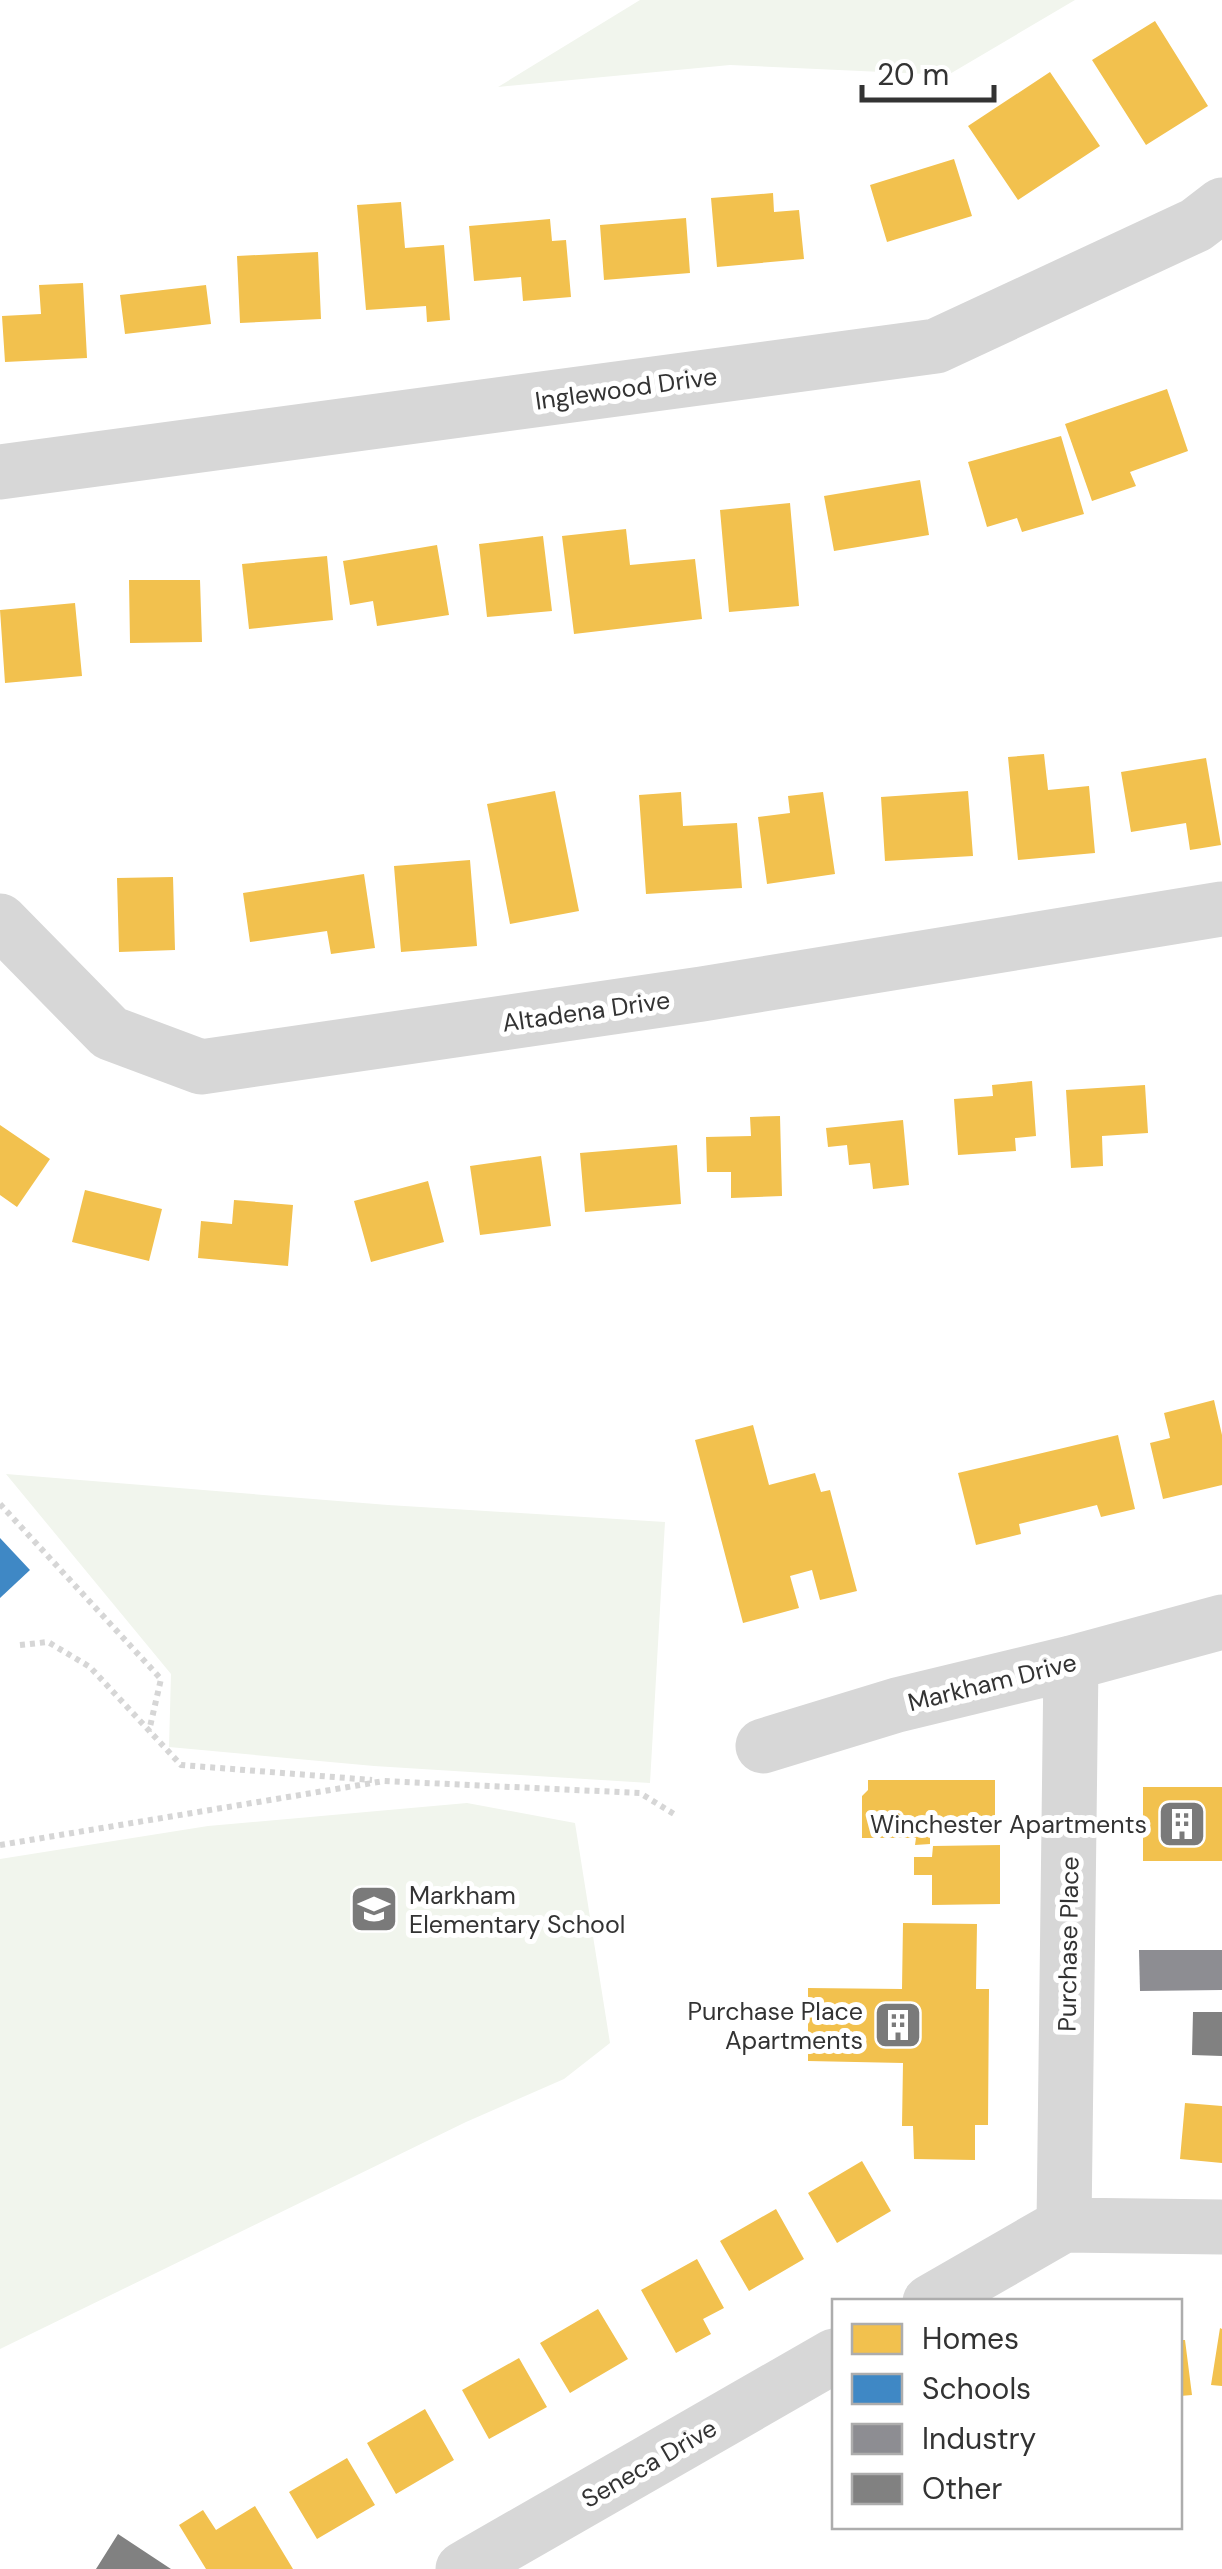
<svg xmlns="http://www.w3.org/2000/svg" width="1222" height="2569" font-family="'DM Sans',sans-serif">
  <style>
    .green { fill: #f1f5ed }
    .homes { fill: #f2c14e }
    .schools { fill: #3f88c5 }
    .industry { fill: #8d8d92 }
    .building { fill: #818181 }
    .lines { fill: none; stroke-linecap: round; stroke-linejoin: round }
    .path { stroke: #d6d6d6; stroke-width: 6; stroke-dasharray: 5 5; stroke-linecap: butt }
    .minor { stroke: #d7d7d7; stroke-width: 55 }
    .labels { text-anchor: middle; stroke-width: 10; stroke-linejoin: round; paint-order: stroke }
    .street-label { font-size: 25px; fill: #333; stroke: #fff }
    .poi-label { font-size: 25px; fill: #333; stroke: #fff; text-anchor: end }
  </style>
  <rect width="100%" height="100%" fill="#fff"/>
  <path class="green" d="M640,0H1075L948,75L730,65L498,87Z
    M6,1474L388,1505L665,1522L650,1783L374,1766L169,1747L171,1674Z
    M467,1803L575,1823L610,2043L564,2079L466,2122L0,2349V1859L208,1826Z"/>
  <path class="homes" d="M1155,21L1208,106L1146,145L1092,60Z
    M1050,72L1100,146L1018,200L968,126Z
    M954,159L972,216L887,242L870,185Z
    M773,193L774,212L799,210L804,259L717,267L711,198Z
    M401,202L405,248L444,245L450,320L427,322L426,306L366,310L357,205Z
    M686,218L690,273L604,280L600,225Z
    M550,219L552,241L566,240L571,297L523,301L521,277L474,281L469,226Z
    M318,252L321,319L240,323L237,256Z
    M83,283L87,358L5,362L2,316L41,314L39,285Z
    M206,285L211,324L125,334L120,295Z
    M1167,389L1188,451L1130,472L1136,486L1092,501L1065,424Z
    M1061,436L1084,514L1022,532L1017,518L987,527L968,462Z
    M920,480L929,535L834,551L824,496Z
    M790,503L799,606L729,612L720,510Z
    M626,529L630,565L695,559L702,619L574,634L562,536Z
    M543,536L552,611L487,617L479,544Z
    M437,545L449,615L377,626L373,601L350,605L343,561Z
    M327,556L333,620L249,629L242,564Z
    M129,580H200L202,642L130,643Z
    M75,603L82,676L5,683L0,610Z
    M1044,754L1048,790L1089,786L1095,853L1018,860L1008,757Z
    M1206,758L1221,845L1190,850L1186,823L1131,832L1121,772Z
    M555,791L579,911L510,924L487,804Z
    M968,791L973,856L885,861L881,797Z
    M681,792L683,826L737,823L742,888L646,894L639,795Z
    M823,792L835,874L767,884L758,817L790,813L788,796Z
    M470,860L477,946L401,952L394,866Z
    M364,874L375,948L331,954L327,931L250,942L243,893Z
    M173,877L175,950L119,952L117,878Z
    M1032,1081L1036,1136L1015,1138L1016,1151L958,1155L954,1099L993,1096L992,1085Z
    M1145,1085L1148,1133L1102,1136L1103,1166L1071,1168L1066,1090Z
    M780,1116L782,1196L731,1198V1172H707L706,1137L751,1136L750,1117Z
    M903,1120L909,1185L873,1189L870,1163L849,1165L847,1145L828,1147L826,1128Z
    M0,1125L50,1159L17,1207L0,1195Z
    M677,1145L681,1204L585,1212L580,1153Z
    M541,1156L551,1226L480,1235L470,1166Z
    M428,1181L444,1242L371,1262L354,1201Z
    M85,1190L162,1209L149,1261L72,1242Z
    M234,1200L293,1205L288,1266L198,1258L201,1221L232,1224Z
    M1214,1400L1222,1435V1485L1163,1499L1150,1443L1170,1438L1164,1413Z
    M753,1425L769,1485L815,1473L821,1492L830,1490L857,1591L820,1600L812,1570L790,1576L799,1608L743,1623L695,1440Z
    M1118,1435L1135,1509L1101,1517L1097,1505L1019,1524L1021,1534L976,1545L958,1473Z
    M868,1780H995V1836H930V1844L915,1845L916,1838H862V1796L868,1790Z
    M1143,1787H1222V1861H1143Z
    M1000,1845V1904L932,1905V1875H914V1857H932L933,1846Z
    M903,1923L977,1924L976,1989H989L988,2125H975V2160L914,2159L913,2126H902L903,2063L808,2061V1988L902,1989Z
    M1185,2103L1222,2106V2163L1180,2159Z
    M862,2161L891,2211L837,2243L808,2193Z
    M776,2209L804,2259L749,2291L720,2241Z
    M697,2259L724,2308L703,2319L711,2334L676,2353L641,2290Z
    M598,2309L628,2359L570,2393L540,2343Z
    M1220,2328L1222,2329V2386L1211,2385Z
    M1180,2340H1185L1192,2395L1180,2396Z
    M519,2358L547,2407L489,2439L462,2390Z
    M425,2409L454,2460L396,2494L367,2443Z
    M347,2458L375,2505L317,2539L289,2492Z
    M255,2506L293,2569H206L179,2525L203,2510L216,2530Z"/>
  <path class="schools" d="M0,1538L30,1570L0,1598Z"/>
  <path class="industry" d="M1139,1950H1222V1990L1140,1991Z"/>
  <path class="building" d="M1193,2012H1222V2056L1192,2055Z
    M118,2534L171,2569H96Z"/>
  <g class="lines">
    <path class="path" d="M0,1504L161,1679L149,1731
      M20,1645L48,1642L90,1667L181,1765L372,1780
      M0,1845L384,1781L640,1793L674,1814"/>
    <path class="minor" d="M0,472L936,346L1196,225L1222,205
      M0,921L110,1033L201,1067L702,994L1222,909
      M763,1746L897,1705L1071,1663L1222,1622
      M1064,2225L1071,1663
      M930,2302L1064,2225L1222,2227
      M463,2569L834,2356"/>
  </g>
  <defs>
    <g id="building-square" transform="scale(2.5)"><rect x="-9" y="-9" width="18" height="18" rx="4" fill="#7a7a7a" stroke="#fff"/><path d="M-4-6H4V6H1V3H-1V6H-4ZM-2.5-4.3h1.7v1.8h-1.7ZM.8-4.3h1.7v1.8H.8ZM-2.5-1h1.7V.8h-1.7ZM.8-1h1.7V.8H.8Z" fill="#fff"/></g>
    <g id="school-square" transform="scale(2.5)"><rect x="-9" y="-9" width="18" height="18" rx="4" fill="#7a7a7a" stroke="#fff"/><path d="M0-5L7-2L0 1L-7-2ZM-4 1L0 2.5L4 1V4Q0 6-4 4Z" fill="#fff"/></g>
  </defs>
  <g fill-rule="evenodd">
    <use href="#building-square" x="1182" y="1824"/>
    <use href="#school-square" x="374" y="1909"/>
    <use href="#building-square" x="898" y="2025"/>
  </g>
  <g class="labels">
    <g class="street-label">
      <text transform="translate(626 388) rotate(-8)" y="9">Inglewood Drive</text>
      <text transform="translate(586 1011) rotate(-8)" y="9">Altadena Drive</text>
      <text transform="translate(992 1682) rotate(-14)" y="9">Markham Drive</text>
      <text transform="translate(1068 1944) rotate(-89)" y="9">Purchase Place</text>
      <text transform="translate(649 2463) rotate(-30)" y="9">Seneca Drive</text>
    </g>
    <g class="poi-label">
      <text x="1147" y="1833">Winchester Apartments</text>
      <text x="409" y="1904" text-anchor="start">Markham<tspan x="409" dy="29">Elementary School</tspan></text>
      <text x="863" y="2020">Purchase Place<tspan x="863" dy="29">Apartments</tspan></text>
    </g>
  </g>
  <rect x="832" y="2299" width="350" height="230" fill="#ffffff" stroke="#adadad" stroke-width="2.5"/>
  <rect x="852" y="2324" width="50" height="30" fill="#f2c14e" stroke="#adadad" stroke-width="2.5"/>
  <text x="922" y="2349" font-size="30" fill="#333333">Homes</text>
  <rect x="852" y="2374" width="50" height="30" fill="#3f88c5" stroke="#adadad" stroke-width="2.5"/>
  <text x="922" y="2399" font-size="30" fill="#333333">Schools</text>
  <rect x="852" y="2424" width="50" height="30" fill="#8d8d92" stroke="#adadad" stroke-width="2.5"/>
  <text x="922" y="2449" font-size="30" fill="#333333">Industry</text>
  <rect x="852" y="2474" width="50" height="30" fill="#818181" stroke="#adadad" stroke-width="2.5"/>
  <text x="922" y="2499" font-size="30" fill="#333333">Other</text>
  <path d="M862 85v15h132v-15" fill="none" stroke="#333333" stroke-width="5"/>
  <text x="877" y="85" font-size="30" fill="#333333" stroke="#ffffff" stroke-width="8" paint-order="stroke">20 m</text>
</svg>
